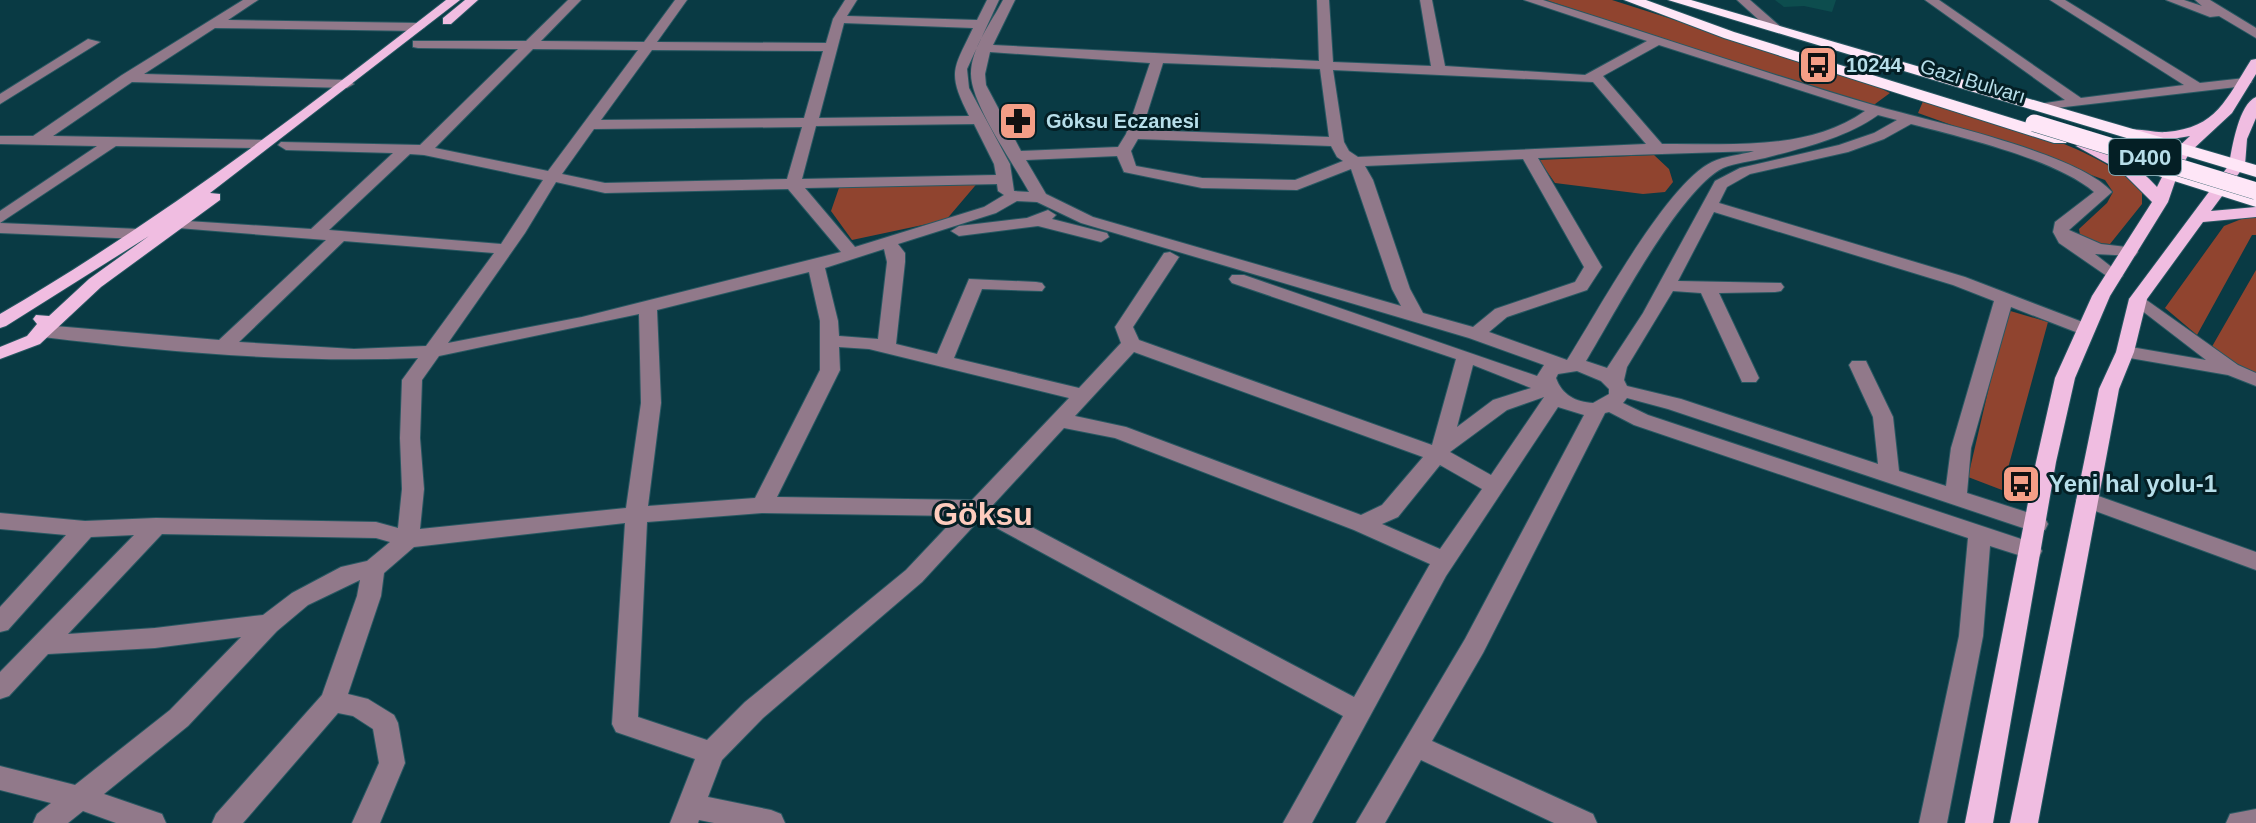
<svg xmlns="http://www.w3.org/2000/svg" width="2256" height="823" font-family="Arial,sans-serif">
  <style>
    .green { fill: #90442f }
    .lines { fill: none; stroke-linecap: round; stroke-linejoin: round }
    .minor-casing { stroke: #285862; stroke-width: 2 }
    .major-casing { stroke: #285862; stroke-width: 2 }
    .highway-casing { stroke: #285862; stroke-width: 2 }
    .minor { fill: #91798a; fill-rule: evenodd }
    .major { fill: #f0bde1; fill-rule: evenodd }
    .highway { fill: #fee6f7; fill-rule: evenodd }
    .highway-bridge-casing { stroke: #285862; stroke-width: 18; stroke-linecap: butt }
    .highway-bridge { stroke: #fee6f7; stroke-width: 17 }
    .wall { fill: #0d4d4e }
    .labels { text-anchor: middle; stroke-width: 6; stroke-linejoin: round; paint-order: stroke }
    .far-poi-label { font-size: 20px; font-weight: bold; fill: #b7dee9; stroke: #041f25; text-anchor: start }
    .far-street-label { font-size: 20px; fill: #b7dee9; stroke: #041f25 }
    .shield { fill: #041f25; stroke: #81a5ae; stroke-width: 2 }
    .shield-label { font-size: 22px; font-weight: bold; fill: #b7dee9 }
    .poi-label { font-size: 24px; font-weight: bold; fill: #b7dee9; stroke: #041f25; text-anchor: start }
    .district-label { font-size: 32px; font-weight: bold; fill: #feccbe; stroke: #041f25 }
  </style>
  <rect width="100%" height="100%" fill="#093a44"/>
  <path class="green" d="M1546,0H1612L1866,81L1890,93L1871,107Z
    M1924,99C1998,123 2082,139 2142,189V204L2110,244L2095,243L2080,235L2079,229L2107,203L2113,192L2105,180L1918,113Z
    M1654,155L1669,169L1673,182L1665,192L1643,194L1555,183L1539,160Z
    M980,180L946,220L852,240L831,211L840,185Z
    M2256,217V235H2252L2197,335L2165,308L2224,226L2244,218Z
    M2256,270V374L2210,350Z
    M2007,310L2048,322L2002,490L1968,477Z"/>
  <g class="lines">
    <g class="minor-casing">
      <path id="minor" d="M243,0H258L228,20L419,23L425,27L419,31L215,28L144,74L347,80L354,84L347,88L132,82L53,136L265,140L272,144L265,148L116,146L0,223V211L97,146L0,144V136H33L122,75Z
        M568,0H581L541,41L644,42L675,0H687L657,42L826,43L833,19L845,0H857L847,16L977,20L987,0H999L967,69L969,88L1010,164L1014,191L1029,192C1014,164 971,104 971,74C971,48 991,23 1003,0H1015L993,45L1319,61L1317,0H1329L1333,62L1431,66L1420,0H1432L1445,66L1585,75L1647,41L1524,0H1543C1655,35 1767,74 1880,107C1931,121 2080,154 2112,192L2069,230L2101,244L2135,248L2138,252L2135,256L2095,254L2123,276L2114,281L2059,243L2053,232L2055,222L2094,192C2055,159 1961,137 1911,124L1884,139L1848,152L1750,174L1727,187L1719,203L1965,277L2093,326L2095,330L2086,336L2011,307L1971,448L1967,493L2045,518L2048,524L2045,530H2029L1668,409L1627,398L1623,403L1648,415L2039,545L2042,551L2039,557L2031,559L1990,546L1983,636L1947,823H1919L1959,636L1968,538L1634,425L1609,412L1605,413L1483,653L1432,741L1593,814L1597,823H1554L1421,760L1385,823H1356L1465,639L1584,415L1558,407L1446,576L1312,823H1283L1343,716L980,519L922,582L763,718L722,760L708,797L771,810L781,814L785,823H714L699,820L698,823H670L695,759L616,732L612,724L625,523L414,547L384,573L381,596L348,694L368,699L394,715L398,723L405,763L380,823H352L379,763L373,729L353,716L338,713L243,823H212L216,814L322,695L357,596L360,580L308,605L277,631L188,726L104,794L162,814L166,823H116L83,811L68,823H33L37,814L51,803L0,790V766L75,785L170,710L241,637L155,648L48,654L9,696L0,699V672L134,535L91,537L8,630L0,632V607L66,535L0,529V513L85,521L156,518L376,522L398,528L402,489L400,438L402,380L418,358C294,363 166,352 43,337L34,331L43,325L219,340L326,240L178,228L170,223L172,220L311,229L393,153L286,150L278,145L281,142L420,145L518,49L418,48L413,47V41H526ZM844,23L973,28C953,70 947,72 969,116L819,118ZM1659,45L1865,111C1806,152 1730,143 1662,144L1603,76ZM533,49L638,50L548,171L435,148ZM652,50L823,51L804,118L601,120ZM990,52L1150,63L1126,134L1118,147L1021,151L986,85L985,74ZM1163,63L1320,69L1329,137L1142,130ZM1333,70L1593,82L1646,144L1358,157L1349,151L1344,142ZM1878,115L1897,120L1874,133L1839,145L1740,168L1715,181L1643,313L1607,368L1586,361C1614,315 1679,190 1723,168C1735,163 1752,161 1765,158C1803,148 1846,138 1878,115ZM974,124L994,164L996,175L802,179L816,126ZM802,127L787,179L605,183L562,174L594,129ZM1138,139L1331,146L1337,157L1343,161L1295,180L1202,178L1136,166L1131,151ZM1754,151C1741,155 1724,156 1712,162C1666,184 1597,313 1567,360L1489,332L1507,317L1587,290L1602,267L1538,158ZM410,154L424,155L543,180L501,244L329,230ZM1117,156L1124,172L1202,188L1297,190L1351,169L1392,289L1401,306L1093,217L1046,194L1026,160ZM1523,159L1584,267L1575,282L1495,309L1473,327L1423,313L1410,289L1373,180L1365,166ZM556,182L605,193L788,189L841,252L582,317L448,343L525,233ZM997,184L998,191L1004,195L984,207L855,247L805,188ZM1017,201L1037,202L1081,223L1469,338L1544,365L1537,376L1244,275H1232L1229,279L1232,283L1456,359L1432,445L1139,340L1133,327L1179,257L1170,252L1164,253L1115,327L1121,343L1079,388L954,358L982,289L1042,291L1045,287L1042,283L1036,282L969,279L937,354L896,344L905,262V253L898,244L996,213ZM1714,212L1953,285L1994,301L1951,448L1946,486L1899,471L1893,417L1866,361H1852L1849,365L1873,417L1878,464L1681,399L1627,386L1624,380L1627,367L1673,291L1701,293L1742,382H1756L1759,378L1719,293L1775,292L1781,291L1784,287L1781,283L1678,281ZM344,241L494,253L426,346L354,349L239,342ZM884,249L887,262L878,339L839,336L838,321L825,268ZM809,272L820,321V370L755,498L648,506L661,403L657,310ZM639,314L641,403L626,508L420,529L424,489L420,438L422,380L439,356ZM839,347L869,349L1069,398L972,500L777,497L840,370ZM1134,352L1423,457L1382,505L1361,515L1126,427L1075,416ZM1473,365L1531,388L1493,400L1457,427ZM1577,371L1601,381L1609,389V394L1593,403C1576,402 1562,395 1556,378L1558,374ZM1544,397L1491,475L1450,452L1507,410ZM1064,428L1115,438L1354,530L1430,564L1354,697L992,506ZM1440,465L1482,489L1440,549L1382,524L1398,517ZM762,513L957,516L906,570L745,702L707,740L638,717L647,522ZM162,534L376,538L390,542L367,561L341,567L292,593L263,615L155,628L68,634Z
        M1737,0H1750L1781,27L1770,30Z
        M1925,0H1939L2081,98L2184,85L2050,0H2065L2200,83L2245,78L2252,82L2245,86L2039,110V104L2065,100Z
        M2166,0H2184L2202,6L2195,0H2210L2256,28V38L2219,16L2210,17Z
        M88,39L100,42L0,104V94Z
        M1048,210L1056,215L1052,219L1107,233L1109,237L1101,242L1038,226L959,236L951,231L959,226L1027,218Z
        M0,223L139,229L147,234L139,239L0,233Z
        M2138,294L2238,365L2256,373V386L2228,375L2118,356L2116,352L2125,346L2206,360L2132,303L2129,299Z
        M2087,492L2256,552V570L2079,505L2076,500L2079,495Z
        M2256,809V823H2226L2230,814Z"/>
    </g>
    <g class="major-casing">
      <path id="major" d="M446,0H460L210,193L220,194V200L101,287L40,344L0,359V347L27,336L37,324L33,319L36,315L49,316L89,279L149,236L6,326L0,328V314C158,222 302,112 446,0Z
        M465,0H478L451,24H443V18Z
        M2256,59V74L2232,113L2190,152L2178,173L2168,202L2110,296L2075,378L2056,462L1993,823H1965L2036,462L2055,378L2092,296L2152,202L2121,171L2076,146L2084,141C2112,149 2138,166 2157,187L2176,149L2190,136L2160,141L2129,136V130C2141,128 2153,133 2166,132C2217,128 2226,99 2251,60Z
        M2256,97V118L2247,139L2245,165L2211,211L2256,207V217L2203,222L2147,299L2134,352L2119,389L2038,823H2010L2099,389L2116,352L2129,299L2229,165C2232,147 2239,104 2256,97Z"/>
    </g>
    <g class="highway-casing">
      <path id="highway" d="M1624,0H1646L1734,32L2066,135L2069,139L2066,143H2054L1724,38Z
        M1668,0H1691L2256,165V177Z
        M2156,163L2256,195V207L2149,173L2147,169L2149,165Z"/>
    </g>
    <use href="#minor" class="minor"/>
    <use href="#major" class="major"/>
    <use href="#highway" class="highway"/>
    <g class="highway-bridge-casing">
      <path id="highway-bridge" d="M2034,123L2256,191"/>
    </g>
    <use href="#highway-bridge" class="highway-bridge"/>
  </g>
  <path class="wall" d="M1775,0H1836L1832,12L1804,6L1784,7Z"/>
  <defs>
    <g id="bus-square" transform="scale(2)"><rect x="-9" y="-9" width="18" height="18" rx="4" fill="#f49e86" stroke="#041f25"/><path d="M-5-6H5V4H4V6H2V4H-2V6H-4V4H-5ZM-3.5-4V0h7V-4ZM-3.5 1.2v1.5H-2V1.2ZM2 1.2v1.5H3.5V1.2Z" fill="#111"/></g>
    <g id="pharmacy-square" transform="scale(2)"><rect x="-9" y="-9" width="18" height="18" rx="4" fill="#f49e86" stroke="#041f25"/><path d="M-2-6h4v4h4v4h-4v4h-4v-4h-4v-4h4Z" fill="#111"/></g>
  </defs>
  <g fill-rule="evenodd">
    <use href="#bus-square" x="1818" y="65"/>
    <use href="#pharmacy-square" x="1018" y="121"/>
    <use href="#bus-square" x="2021" y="484"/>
  </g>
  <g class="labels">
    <g class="far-poi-label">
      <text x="1846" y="72">10244</text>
      <text x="1046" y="128">Göksu Eczanesi</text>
    </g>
    <g class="far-street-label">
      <text transform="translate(1973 81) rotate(17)" y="7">Gazi Bulvarı</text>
    </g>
    <rect class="shield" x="2109" y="139" width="72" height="36" rx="6"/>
    <g class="shield-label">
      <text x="2145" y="165">D400</text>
    </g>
    <g class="poi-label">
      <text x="2049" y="492">Yeni hal yolu-1</text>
    </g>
    <g class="district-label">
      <text x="983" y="525">Göksu</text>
    </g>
  </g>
</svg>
